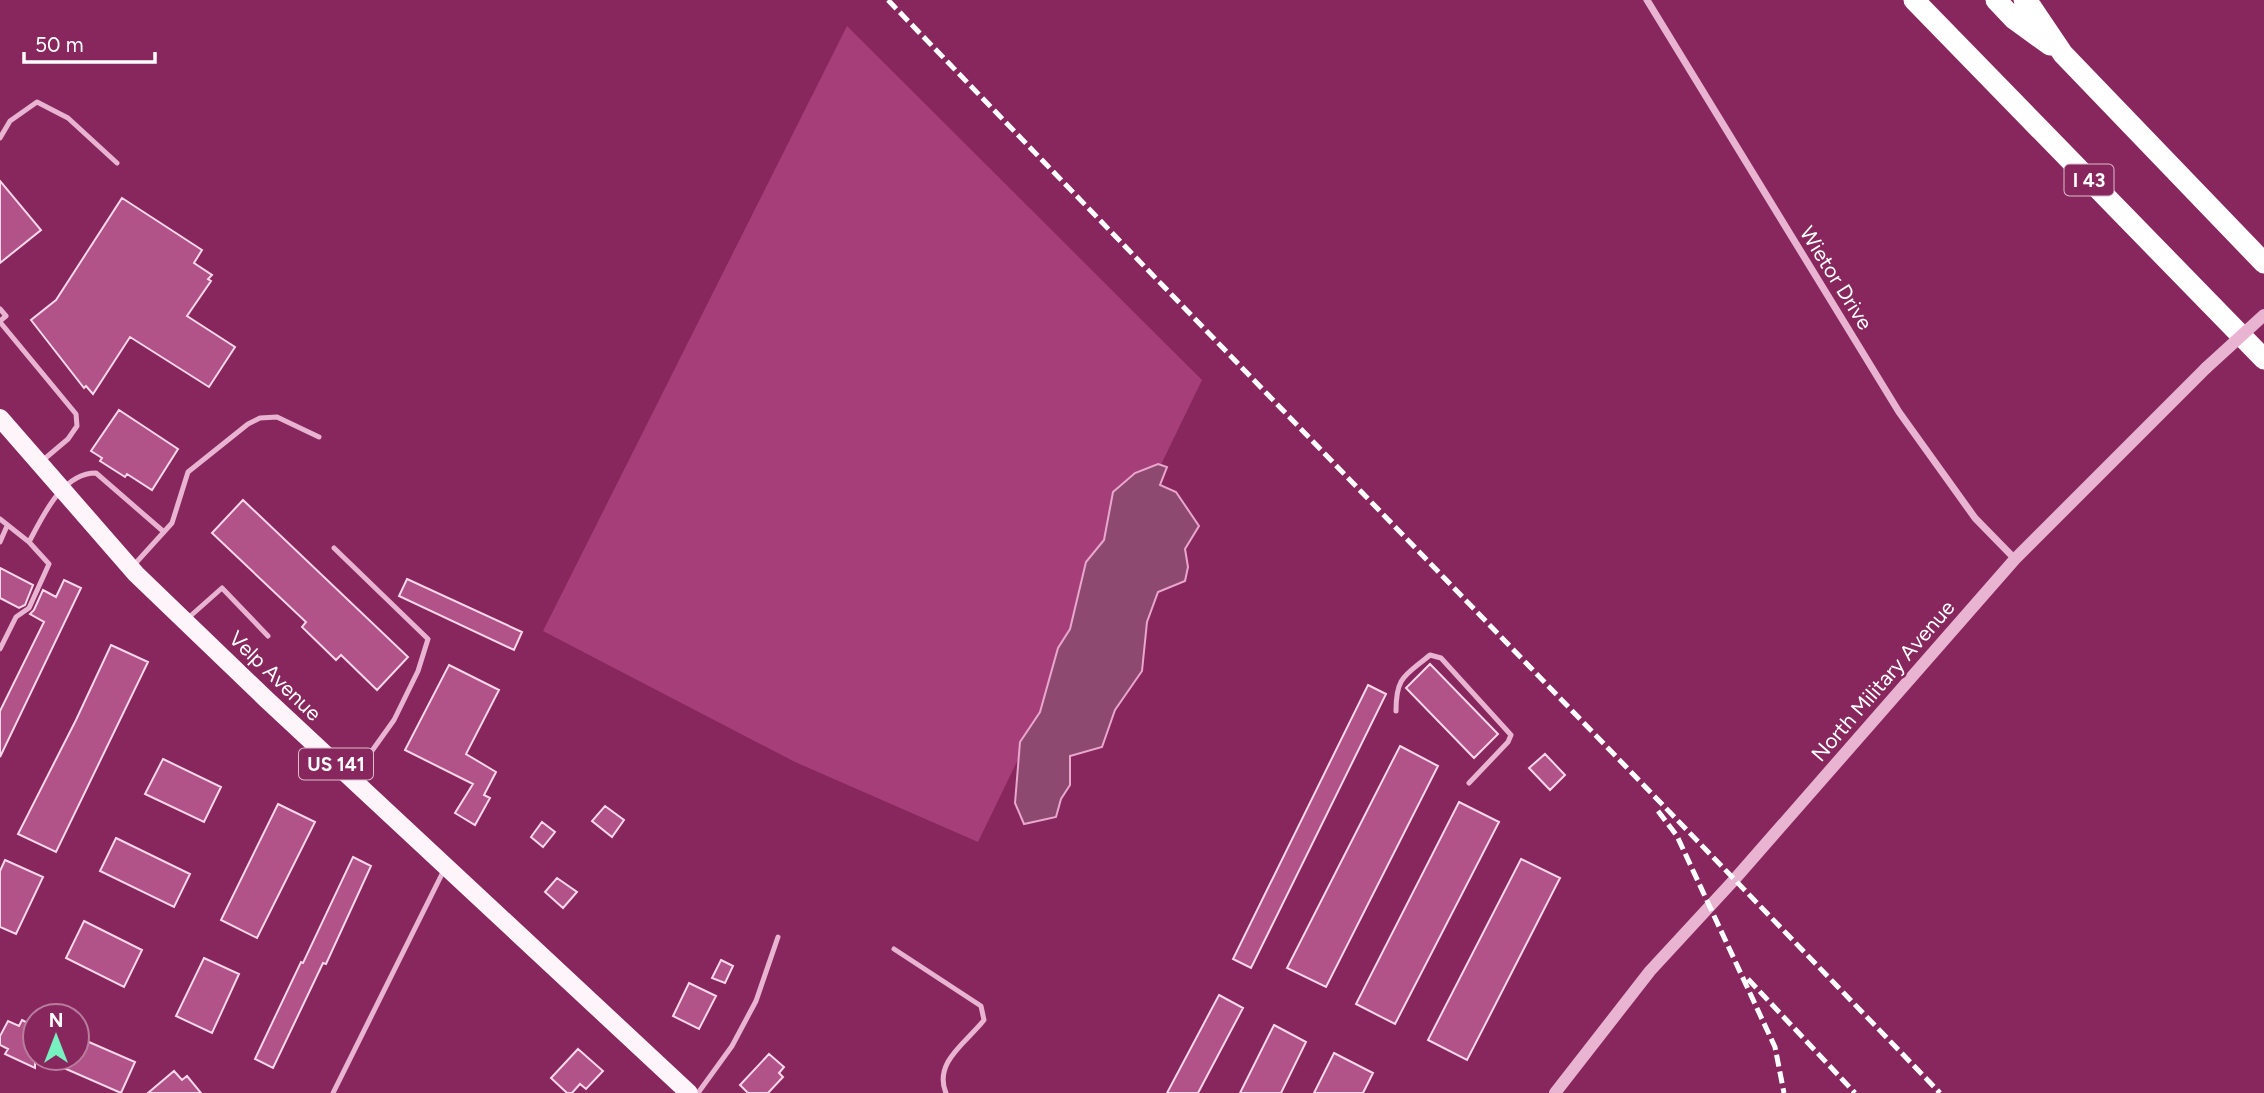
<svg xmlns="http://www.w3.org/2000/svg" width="2264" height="1093" font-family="Figtree,sans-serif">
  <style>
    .green { fill: #a63e7a }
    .water { fill: #8e4970; stroke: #e9a7ce; stroke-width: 2 }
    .building { fill: #b15388; stroke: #f7d7e9; stroke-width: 2 }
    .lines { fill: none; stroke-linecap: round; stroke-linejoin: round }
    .service { stroke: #e9b3d2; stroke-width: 5 }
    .minor { stroke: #e9b3d2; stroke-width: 7 }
    .tertiary { stroke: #e9b3d2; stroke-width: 12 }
    .primary { stroke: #fef5fa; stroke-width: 18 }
    .motorway { stroke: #fff; stroke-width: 21 }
    .rail { stroke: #fff; stroke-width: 5; stroke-dasharray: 12 5; stroke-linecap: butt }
    .tertiary-bridge { stroke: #e9b3d2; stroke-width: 12 }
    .labels { text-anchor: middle; stroke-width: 5; stroke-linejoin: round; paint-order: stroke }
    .shield { fill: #88275d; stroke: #dbbece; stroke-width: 2 }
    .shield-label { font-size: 19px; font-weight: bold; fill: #fff }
    .street-label { font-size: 21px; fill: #fff; stroke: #88275d }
  </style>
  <rect width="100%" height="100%" fill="#88275d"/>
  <path class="green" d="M847,26L1202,380L978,842L795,762L543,631Z"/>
  <path class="water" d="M1158,464L1167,467L1160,485L1176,492L1199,526L1185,549L1188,567L1185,581L1158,592L1147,622L1142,671L1115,710L1102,747L1070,756V785L1061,799L1056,817L1024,824L1015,803L1020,742L1040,712L1058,648L1070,629L1086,562L1104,540L1113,492L1135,473Z"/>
  <path class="building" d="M0,181L41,230L0,263Z
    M122,198L202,250L194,263L212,275L208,279L211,281L187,316L235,347L209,387L130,337L93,394L86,386L84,388L31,320L56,300Z
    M119,410L178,449L152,490L127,474L125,477L100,461L102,458L91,451Z
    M243,500L408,657L377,690L341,655L336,660L302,627L306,622L212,533Z
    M0,568L33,585L25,605L19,608L0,598Z
    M407,579L522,632L514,650L399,596Z
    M64,580L81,588L0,757V711L44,622L30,614L34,610L43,590L56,597Z
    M111,645L148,662L56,852L18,834L76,720Z
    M1430,664L1498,734L1474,758L1406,688Z
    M449,665L499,690L466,754L496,772L484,795L490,798L475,825L455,813L473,784L405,750Z
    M1368,685L1386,694L1251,968L1233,959Z
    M1400,746L1438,766L1326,987L1287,968Z
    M1545,754L1565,775L1550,790L1529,768Z
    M163,759L221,787L204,822L145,794Z
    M1459,802L1499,822L1395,1024L1356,1004Z
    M278,804L315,822L257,938L221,920Z
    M605,806L624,820L612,837L592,821Z
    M542,822L555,832L543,847L531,837Z
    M116,838L190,874L174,907L100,871Z
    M353,857L371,866L326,964L323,963L273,1068L255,1059L301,962L303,963Z
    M1521,859L1560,878L1467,1060L1428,1040Z
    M5,860L43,877L16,934L0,927V871Z
    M557,878L577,892L563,908L545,892Z
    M84,921L142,950L124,987L66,958Z
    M204,958L239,974L212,1033L176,1016Z
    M721,960L733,966L725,983L712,978Z
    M689,983L716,996L699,1029L673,1016Z
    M1219,995L1243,1008L1198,1093H1167Z
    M22,1020L35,1027V1068L5,1054L8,1049L0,1045V1036L8,1021L19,1026Z
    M1274,1025L1306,1042L1281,1093H1240Z
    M82,1039L135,1062L121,1093L41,1058H77V1051Z
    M578,1049L603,1071L586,1089L580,1084L572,1093H567L551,1078Z
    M1334,1053L1373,1073L1363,1093H1314Z
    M769,1054L784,1067L779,1073L783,1077L768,1093H748L740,1085Z
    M174,1071L182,1080L187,1076L201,1093H148Z"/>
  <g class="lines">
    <path class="service" d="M0,138L10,121L37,102L68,118L117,163
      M0,309L6,316L0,321
      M0,322L76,414L77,426L68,439L42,461
      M0,519L29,542L49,564L29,608L16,617L0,649
      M0,542L7,526
      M29,542C43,516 62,473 96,473L164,532
      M334,548L428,639L418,671L394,720L354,776
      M133,566L172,523L188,472L248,424L260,418L277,417L319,437
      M187,619L222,588L268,636
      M1396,711C1396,676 1405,676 1430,655L1441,658L1511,735L1508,742L1469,783
      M894,949L981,1006L984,1020C967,1042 933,1062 946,1093
      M333,1093L444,870
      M698,1093L732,1046L756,1001L778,937"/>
    <path class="minor" d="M1647,0L1899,412L1975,518L2015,559"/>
    <path class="tertiary" d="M1555,1093L1650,971L1734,880L2015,559L2206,368"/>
    <path class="primary" d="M0,418L136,574L266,699L689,1093"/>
    <path class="motorway" d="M1914,0L2264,359
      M1996,0L2014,19L2050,45
      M2024,0L2032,8L2063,54L2264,263"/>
    <path class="rail" d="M888,0L1940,1093
      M1658,811L1677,836L1775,1047L1784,1093
      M1748,979L1855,1093"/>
    <path class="tertiary-bridge" d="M2206,368L2264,315"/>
  </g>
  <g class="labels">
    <g class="shield">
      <rect x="2064.5" y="164.5" width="49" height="31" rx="5"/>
      <rect x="299" y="748.5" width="74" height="31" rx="5"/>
    </g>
    <g class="shield-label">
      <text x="2089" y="187">I 43</text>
      <text x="336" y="771">US 141</text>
    </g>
    <g class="street-label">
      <text transform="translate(1836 278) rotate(58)" y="7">Wietor Drive</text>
      <text transform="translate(275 676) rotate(44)" y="7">Velp Avenue</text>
      <text transform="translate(1883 681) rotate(-49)" y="7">North Military Avenue</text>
    </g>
  </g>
  <g transform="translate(56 1037)"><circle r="33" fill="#88275d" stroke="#b87d9e" stroke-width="2"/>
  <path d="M0-5L12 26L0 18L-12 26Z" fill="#78f1c0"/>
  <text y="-10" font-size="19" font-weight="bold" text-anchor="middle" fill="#ffffff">N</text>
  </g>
  <path d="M24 52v10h131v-10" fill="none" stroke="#ffffff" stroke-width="3.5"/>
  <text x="35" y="52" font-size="21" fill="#ffffff" stroke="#88275d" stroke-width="5" paint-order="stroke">50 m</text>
</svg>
